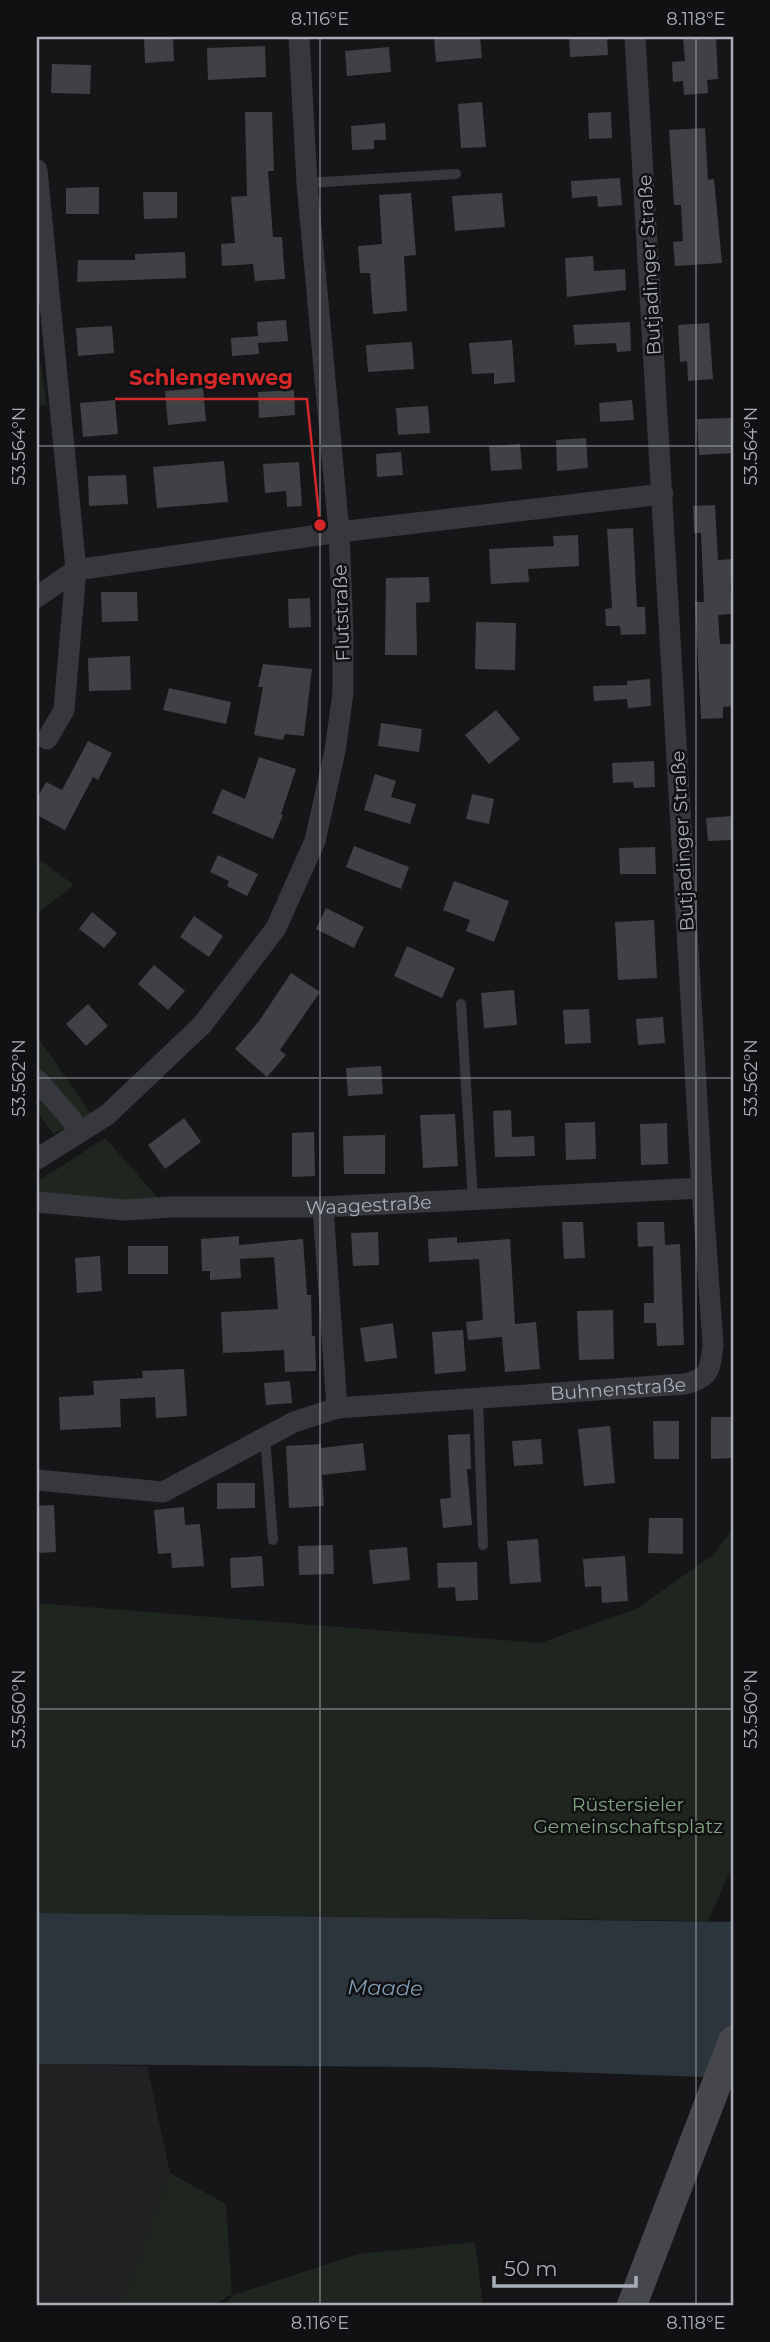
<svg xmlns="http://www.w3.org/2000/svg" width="770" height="2342" font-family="Montserrat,sans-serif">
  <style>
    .built { fill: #222225 }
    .green { fill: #1e261f }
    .water { fill: #2c353c }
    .building { fill: #404145 }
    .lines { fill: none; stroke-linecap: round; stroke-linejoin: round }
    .service { stroke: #37383d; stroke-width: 10 }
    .minor { stroke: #37383d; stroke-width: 21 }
    .secondary { stroke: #45474d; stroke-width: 30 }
    .ticks { fill: none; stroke: #a8adb8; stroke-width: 2; stroke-opacity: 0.45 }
    .labels { text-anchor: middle; stroke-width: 5; stroke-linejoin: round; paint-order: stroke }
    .street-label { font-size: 19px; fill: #a8adb8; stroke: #111113 }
    .park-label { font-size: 19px; fill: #7fa381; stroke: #111113 }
    .water-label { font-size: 21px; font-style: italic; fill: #7f9bb3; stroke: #111113 }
    .leader { fill: none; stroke: #d62828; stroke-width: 2.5 }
    .callout-dot { fill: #d62828; stroke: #111113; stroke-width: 2.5 }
    .callout-label { font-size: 21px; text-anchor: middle; font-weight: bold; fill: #d62828; stroke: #111113; stroke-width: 5; stroke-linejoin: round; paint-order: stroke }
    .neatline { fill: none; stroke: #a8adb8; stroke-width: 2.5 }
    .ticks-label { font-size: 18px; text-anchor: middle; fill: #a8adb8 }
  </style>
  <rect width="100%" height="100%" fill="#161618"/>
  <path class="built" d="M37,2064L147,2066L170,2173L124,2300L107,2305H37Z"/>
  <path class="green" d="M37,343L47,405L37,406Z
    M37,858L74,885L37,914Z
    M37,1036L91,1114L53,1134L37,1111Z
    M105,1138L162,1202L37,1199V1182Z
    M733,1529V1865L708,1921L37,1913V1603L540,1643L636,1609L714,1554Z
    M170,2173L226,2204L232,2294L214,2305H107L124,2300Z
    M475,2242L483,2305H224L233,2295L358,2254Z"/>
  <path class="water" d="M37,1913L733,1922V2078L423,2067L37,2064Z"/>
  <path class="building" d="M144,37H173L174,61L145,63Z
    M434,37H480L482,58L436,62Z
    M569,37H607L608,55L570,57Z
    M683,37H716L718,79L707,80L708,93L684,95L683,81L673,82L672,62L685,61Z
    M265,46L266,77L208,80L207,48Z
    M389,47L391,72L347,76L345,51Z
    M52,64L91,65L90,94L51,93Z
    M482,102L486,147L461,148L458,104Z
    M245,112H272L274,171H268L273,237H282L285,279L255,281L253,264L222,266L221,244L235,243L231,197L247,196Z
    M611,112L612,138L589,139L588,113Z
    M385,123L386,140H374V149L352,150L351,126Z
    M705,128L708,180L714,179L722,263L675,266L673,242L683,241L681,205H674L669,130Z
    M620,178L622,205L598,207L597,196L572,198L571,181Z
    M99,187V214H66V188Z
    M143,192H177V218L144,219Z
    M411,193L416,255L404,256L407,311L373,314L370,273H360L358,246L382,244L379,195Z
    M502,193L505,227L455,231L452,196Z
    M185,252L186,278L77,282L78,260H135V254Z
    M593,256L594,271L625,269L626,290L567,297L565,258Z
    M286,320L288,341L258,343L259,354L232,356L231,338L258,336L257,322Z
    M630,322L631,351L617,352L616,343L575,345L573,325Z
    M709,323L713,379L688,381L687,361L680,362L678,325Z
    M112,326L114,353L78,356L76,328Z
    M512,340L515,382L494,384V373L472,374L469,343Z
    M412,342L414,369L368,372L366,345Z
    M203,388L206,421L168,425L165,391Z
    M294,390L295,415L259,418L258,392Z
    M115,400L118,434L83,437L80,403Z
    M632,400L634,420L600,422L599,403Z
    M428,406L430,433L398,435L396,408Z
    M731,418L733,453L699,455L697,419Z
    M586,438L588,468L557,471L556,440Z
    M520,444L522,469L491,471L489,446Z
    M401,452L403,475L377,477L376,454Z
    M224,461L228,502L157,508L153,467Z
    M299,462L302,506L287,507L286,491L265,493L263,464Z
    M126,475L128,504L89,506L88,476Z
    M715,505L718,560L733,559V583H730L732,614L718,615L720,644H733V706L723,707V718L701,719L695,602H704L701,533H694L693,506Z
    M633,528L637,607H645L646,634L621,635L620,626H606L605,609L612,608L607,529Z
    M578,535L579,566L528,569L529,582L491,584L489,549L554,546L553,536Z
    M429,577L430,602L416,603L417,655H385L386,578Z
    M101,592H137L138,621L102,622Z
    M310,598L311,627L289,628L288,599Z
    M476,622L516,623L515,670L475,669Z
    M130,656L131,690L89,691L88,658Z
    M263,664L312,669L304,736L285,734L283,740L254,735L263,687H258Z
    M650,679L651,706L628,708L627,699L594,701L593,686L627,685V681Z
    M169,688L231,702L226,724L163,710Z
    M496,710L520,739L489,764L465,735Z
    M381,723L422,729L419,752L378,746Z
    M88,741L112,753L98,780L93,777L65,830L37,815V798L46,782L62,790Z
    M259,757L296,769L281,814L283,815L273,839L212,813L222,789L245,799Z
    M654,761L655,787L634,788L633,782L613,783L612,763Z
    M375,774L396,781L391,797L416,804L410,824L364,810Z
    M472,794L494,799L489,824L466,819Z
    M733,816V840L708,841L706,818Z
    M354,846L409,867L401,889L346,867Z
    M655,847L656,874H620L619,848Z
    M218,855L258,874L247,896L227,886L229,881L210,872Z
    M454,881L509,901L494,942L466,931L470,920L443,910Z
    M326,908L364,927L354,948L316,929Z
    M92,912L117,933L104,948L79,929Z
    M194,916L223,936L209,957L180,937Z
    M654,920L657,978L618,980L615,922Z
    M407,946L455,968L442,998L394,976Z
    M154,965L185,991L168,1010L138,984Z
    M291,973L320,992L280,1050L286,1055L267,1077L235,1049L259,1021Z
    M514,990L517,1025L484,1028L481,993Z
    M88,1004L108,1026L86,1046L66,1024Z
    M589,1009L591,1043L565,1044L563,1010Z
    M663,1017L665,1043L638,1045L636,1019Z
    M381,1066L383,1094L348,1096L346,1068Z
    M511,1110L512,1137L534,1136L535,1156L495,1157L493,1111Z
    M455,1114L458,1166L423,1168L420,1115Z
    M184,1118L201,1142L165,1169L148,1145Z
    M595,1122L596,1159L566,1160L565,1123Z
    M667,1123L668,1164L641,1165L640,1124Z
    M314,1132L315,1176L292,1177V1133Z
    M385,1135V1174H344L343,1136Z
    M562,1222H583L585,1258L564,1259Z
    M637,1222H664L665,1245L680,1244L684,1345L657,1346L656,1323H644V1303H654L653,1246L638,1247Z
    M378,1232L379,1265L353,1266L351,1233Z
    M239,1236V1245L303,1239L307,1295H311L312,1336H315L316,1371L285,1372L284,1350L223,1353L221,1312L278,1309L274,1257L240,1259L241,1278L210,1280V1271H202L201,1239Z
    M457,1237V1243L510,1239L515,1324L536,1322L540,1369L505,1372L502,1337L468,1340L466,1322L483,1320L479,1259L429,1262L428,1239Z
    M128,1246H168V1274H128Z
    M100,1256L102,1291L77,1293L75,1258Z
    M613,1310L614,1359L579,1360L577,1311Z
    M393,1323L397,1358L365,1362L360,1328Z
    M463,1330L466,1371L435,1374L432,1332Z
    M184,1369L187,1416L156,1418L155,1397L120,1399L121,1427L60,1430L59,1397L94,1395L93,1381L143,1378L142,1371Z
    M290,1381L292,1403L266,1405L264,1383Z
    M711,1417H733V1458L711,1459Z
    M653,1421H679V1459H654Z
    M610,1426L615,1483L584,1486L578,1429Z
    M470,1434L471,1469H467L472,1525L443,1528L440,1499L451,1498L448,1435Z
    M541,1439L543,1464L514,1466L512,1441Z
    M363,1443L366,1470L322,1475L324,1506L289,1508L286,1446L321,1444V1448Z
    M217,1483H255V1508L217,1509Z
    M54,1505L56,1552L37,1553V1506Z
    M184,1507L185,1525L200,1524L204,1566L172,1568L171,1553L158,1554L154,1510Z
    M649,1518H683V1554L648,1553Z
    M538,1539L541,1582L510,1584L507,1541Z
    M333,1545L334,1574L299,1575L298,1546Z
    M407,1547L410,1580L373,1584L369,1550Z
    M262,1556L264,1586L231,1588L230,1558Z
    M625,1556L628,1601L602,1603L601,1586L585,1587L583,1559Z
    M477,1562L478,1600L456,1601L455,1587L438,1588L437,1563Z"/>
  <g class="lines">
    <path class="service" d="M307,183L456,174
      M461,1004L473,1199
      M478,1399L483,1545
      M265,1437L273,1540"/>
    <g class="minor">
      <path d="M37,170L76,570L64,710L47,739"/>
      <path d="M37,597L76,570L339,532L663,494"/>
      <path d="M37,1080L72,1120L78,1133"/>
      <path d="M37,1159L107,1115L202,1025L276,928L315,841L335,751L343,693V636L339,532L307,183L299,37"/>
      <path id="s1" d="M37,1202L125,1210L171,1207H323L702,1188"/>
      <path d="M323,1207L337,1408"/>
      <path id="s2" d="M37,1480L163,1492L294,1422L337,1408L684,1384C711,1378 710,1369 713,1344L702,1188L635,37"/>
    </g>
    <path class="secondary" d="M632,2305L733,2041"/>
  </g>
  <path class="ticks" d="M320,37V2305M696,37V2305M37,446H733M37,1078H733M37,1709H733"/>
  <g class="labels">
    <g class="street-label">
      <text transform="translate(649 265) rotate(-93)" y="7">Butjadinger Straße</text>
      <text transform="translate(341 613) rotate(-92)" y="7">Flutstraße</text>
      <text transform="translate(682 841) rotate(-93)" y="7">Butjadinger Straße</text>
      <text dy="7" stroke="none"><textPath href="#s1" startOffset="332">Waagestraße</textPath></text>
      <text dy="7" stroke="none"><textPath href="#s2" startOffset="602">Buhnenstraße</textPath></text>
    </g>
    <g class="park-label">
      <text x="628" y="1811">Rüstersieler<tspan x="628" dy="22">Gemeinschaftsplatz</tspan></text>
    </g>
    <g class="water-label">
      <text transform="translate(385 1988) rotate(1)" y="7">Maade</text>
    </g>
  </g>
  <path class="leader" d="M320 525L307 399H115"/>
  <circle class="callout-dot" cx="320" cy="525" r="7"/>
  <g class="callout-label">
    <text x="211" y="385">Schlengenweg</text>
  </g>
  <rect width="770" height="2342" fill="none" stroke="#111113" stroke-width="77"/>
  <path d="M494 2276v10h142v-10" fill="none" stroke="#a8adb8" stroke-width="3.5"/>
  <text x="504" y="2276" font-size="21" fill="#a8adb8" stroke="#111113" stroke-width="5" paint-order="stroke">50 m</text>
  <rect x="38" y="38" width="694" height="2266" class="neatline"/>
  <g class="ticks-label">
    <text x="320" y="25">8.116°E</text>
    <text x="696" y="25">8.118°E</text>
    <text transform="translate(19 446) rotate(-90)" y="6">53.564°N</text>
    <text transform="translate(751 446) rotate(-90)" y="6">53.564°N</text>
    <text transform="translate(19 1078) rotate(-90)" y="6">53.562°N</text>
    <text transform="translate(751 1078) rotate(-90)" y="6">53.562°N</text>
    <text transform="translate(19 1709) rotate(-90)" y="6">53.560°N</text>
    <text transform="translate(751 1709) rotate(-90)" y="6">53.560°N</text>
    <text x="320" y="2329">8.116°E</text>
    <text x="696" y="2329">8.118°E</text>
  </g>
</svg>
